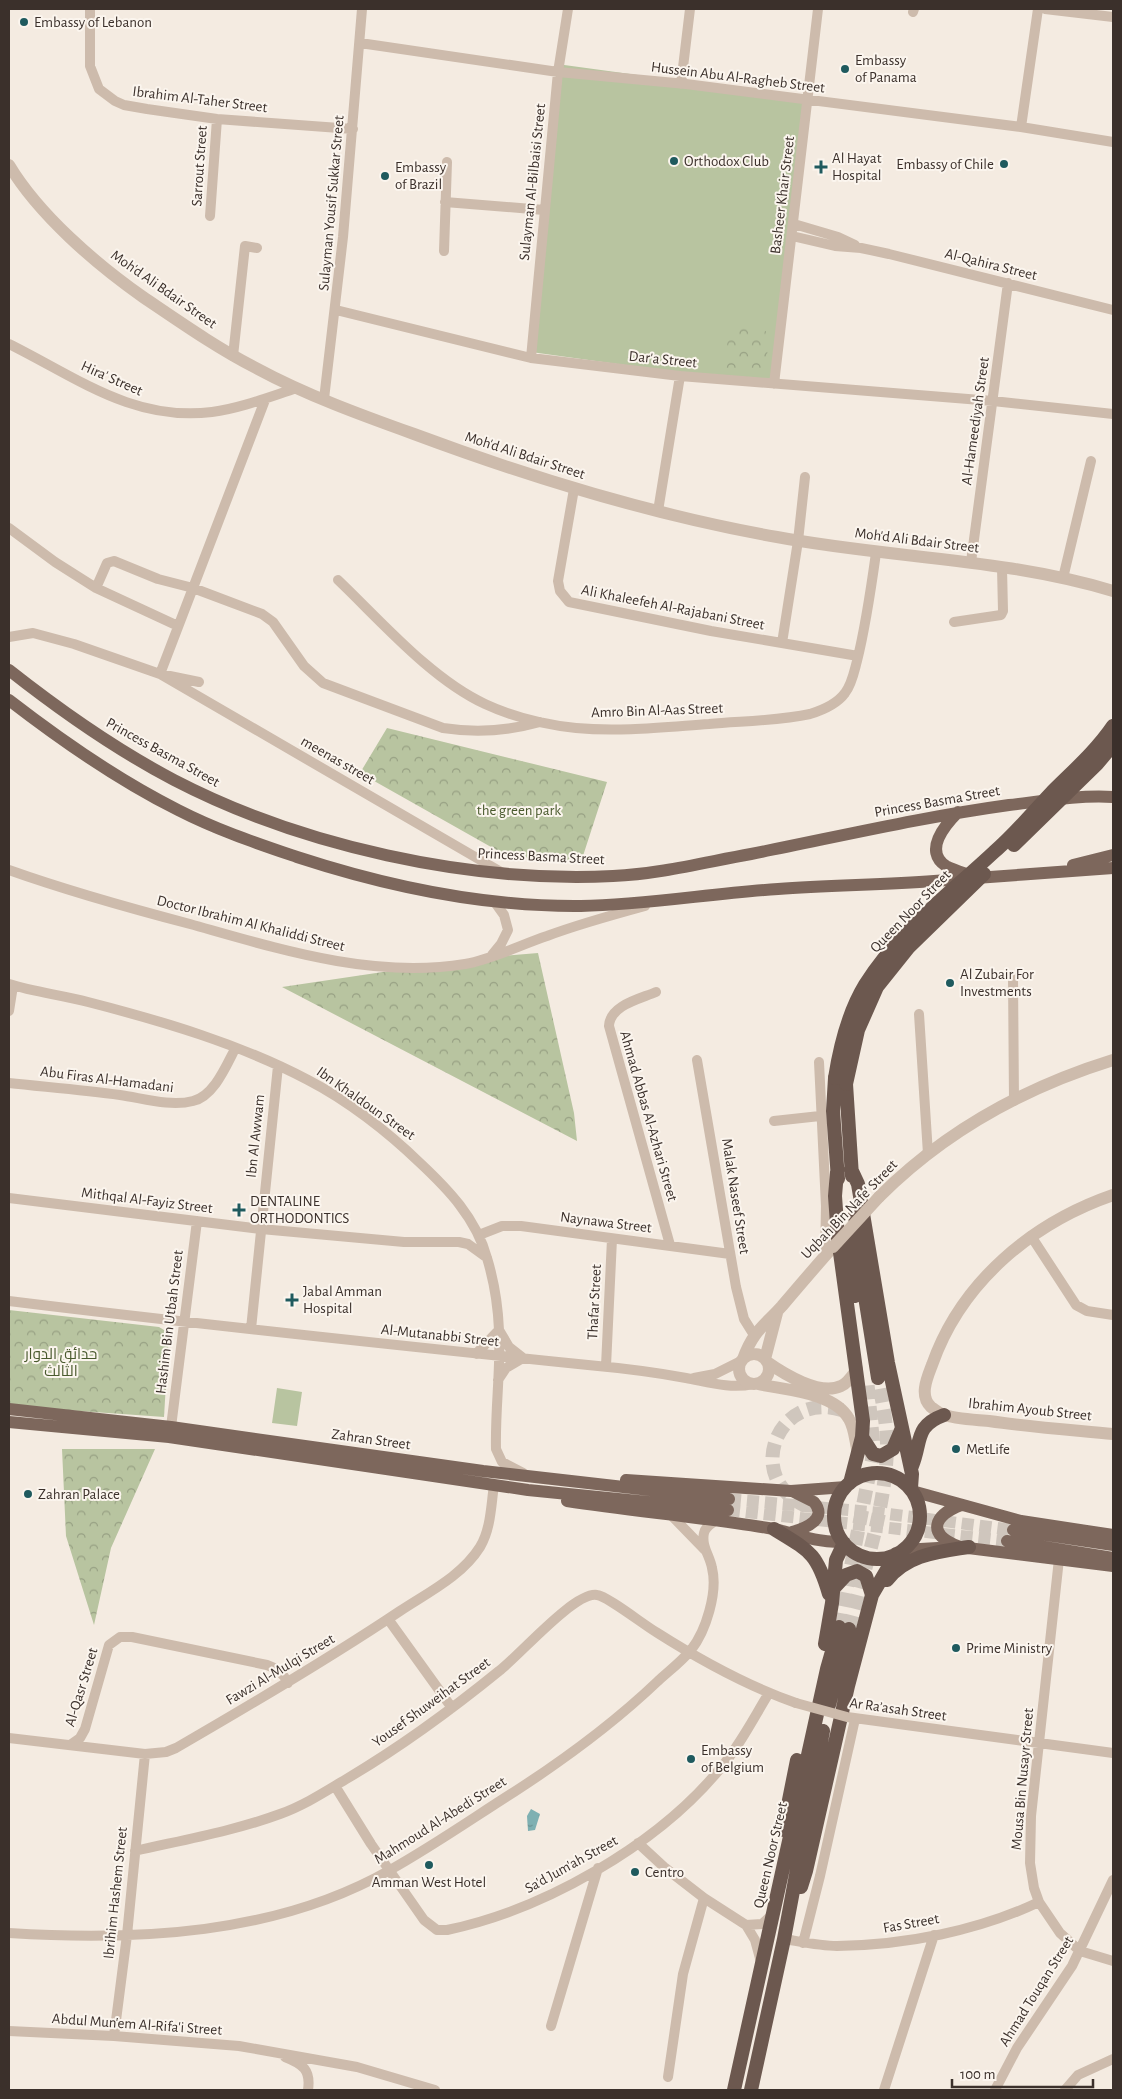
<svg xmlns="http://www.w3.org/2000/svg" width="1122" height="2099" font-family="'Alegreya Sans',Cairo,sans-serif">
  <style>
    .green { fill: #b8c4a0 }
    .park { fill: url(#park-crowns) }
    .water { fill: url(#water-ripples) }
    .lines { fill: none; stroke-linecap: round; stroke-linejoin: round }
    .primary-tunnel { stroke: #cfc6bd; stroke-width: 12; stroke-dasharray: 12 6; stroke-linecap: butt }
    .trunk-tunnel { stroke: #cfc6bd; stroke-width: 14; stroke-dasharray: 14 7; stroke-linecap: butt }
    .minor { stroke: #cdbbac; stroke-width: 10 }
    .tertiary { stroke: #cdbbac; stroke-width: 12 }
    .primary { stroke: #7d675c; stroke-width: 12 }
    .trunk { stroke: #6c584f; stroke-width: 14 }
    .minor-bridge { stroke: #cdbbac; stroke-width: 10 }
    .tertiary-bridge { stroke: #cdbbac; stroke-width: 12 }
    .trunk-bridge { stroke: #6c584f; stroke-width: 14 }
    .poi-dot { fill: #1f5a5e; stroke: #fbf5ee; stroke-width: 2 }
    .labels { text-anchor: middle; stroke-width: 4; stroke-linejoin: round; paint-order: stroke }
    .poi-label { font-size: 15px; fill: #3b302b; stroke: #fbf5ee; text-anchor: start }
    .street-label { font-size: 15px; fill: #3b302b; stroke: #fbf5ee }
    .park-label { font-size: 15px; fill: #4a5a2e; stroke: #fbf5ee }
  </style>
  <defs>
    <pattern id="park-crowns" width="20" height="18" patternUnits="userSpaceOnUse" patternTransform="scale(1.25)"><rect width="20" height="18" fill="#b8c4a0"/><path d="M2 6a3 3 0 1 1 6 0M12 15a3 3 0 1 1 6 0" fill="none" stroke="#97a083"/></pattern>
    <pattern id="water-ripples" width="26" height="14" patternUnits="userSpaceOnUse" patternTransform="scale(1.25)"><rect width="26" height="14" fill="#7fb0b2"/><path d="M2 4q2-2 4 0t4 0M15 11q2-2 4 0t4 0" fill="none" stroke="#699091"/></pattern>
  </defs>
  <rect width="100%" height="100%" fill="#f4ebe1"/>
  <path class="green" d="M557,64L806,98L773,382L682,373L531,352Z
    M277,1388L302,1392L297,1426L272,1423Z"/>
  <path class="park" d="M729,323L757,326L761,330L766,331L765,339L769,340C767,350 768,365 759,373L725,370Z
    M387,728L607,782L581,862L507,856L360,773Z
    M538,953L574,1113L577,1141L282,987L477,958Z
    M9,1310L159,1327L169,1333L164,1417L9,1406Z
    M62,1449H155L111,1548L94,1625L66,1536Z"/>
  <path class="water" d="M531,1809L540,1814L535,1830L528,1831L527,1816Z"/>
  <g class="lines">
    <path class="primary-tunnel" d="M729,1499L881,1513L1013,1530
      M728,1510L1007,1541"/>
    <path class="trunk-tunnel" d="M806,1506C741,1478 779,1385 847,1412
      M839,1627L872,1460L873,1442L867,1379
      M849,1629C864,1569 886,1508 887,1446C887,1423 882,1400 878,1378"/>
    <path class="minor" d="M90,9V66L99,89L115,101L124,105L147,109L217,119L353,129
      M1045,9L1113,17
      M913,12L914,9
      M360,43L558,72L686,84L1021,127L1113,142
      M681,84L690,9
      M1021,127L1038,9
      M445,202L544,210
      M210,216L217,119
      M794,224L838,237L855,245
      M792,236L835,246L861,248L889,254L1113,310
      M444,251L447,162
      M336,310L531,358L680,376L993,401L1113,414
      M9,344C76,377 133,422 212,412C241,408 269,397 297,388
      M233,356L245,246L257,248
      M531,358L558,72L568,9
      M774,384L818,9
      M324,399L343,237L362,9
      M265,400L160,674L501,872
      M574,489L558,581L560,591L569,602L711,631L858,656
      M658,511L680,376
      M9,528L55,562L96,588L178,626
      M971,562L1008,283
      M1063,578L1091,461
      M338,580C381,621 431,679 485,704C513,717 546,725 576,728C620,732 665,727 709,724C742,721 778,721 810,714C823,710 837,704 845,693C852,684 854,672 857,661C866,625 871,589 876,553
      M96,588L107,563L114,561L158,579L193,588L262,614L273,622L304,666L323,683L443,728C476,733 508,731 540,722
      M954,622L1001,615L1003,611L1002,568
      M9,637L33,633L74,644L160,674L199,682
      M782,643L798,541L805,477
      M9,870C68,891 129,908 190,924C279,949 372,979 465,964C493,959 520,945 547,936C579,924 612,915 645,906
      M492,955L501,944L508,930L504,915L494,901
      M1013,977L1014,1101
      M9,984C34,992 62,995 88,1002C162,1021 240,1044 308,1080C347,1100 388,1132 419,1162C448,1189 476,1218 487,1258C494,1281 498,1306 499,1330C501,1369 495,1409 496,1449L502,1462L523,1473
      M656,992C640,999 610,1005 609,1026L670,1245
      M9,1011L13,986
      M919,1014L928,1154
      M697,1060L736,1287L744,1319L754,1335
      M819,1062L826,1206L825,1256
      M9,1083C46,1087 83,1090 120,1095C142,1098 170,1107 193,1101C214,1096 226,1066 235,1049
      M774,1121L820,1116
      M9,1198L261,1229L404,1242H459L468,1244L486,1257
      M479,1235L502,1226H521L730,1254
      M1031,1236L1076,1305L1087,1311L1113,1315
      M9,1301C202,1325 395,1345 588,1365C621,1368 654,1372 686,1378C708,1382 730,1389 753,1384
      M251,1329L278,1066
      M476,1354L499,1330L509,1347L523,1358L506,1368L498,1380
      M606,1366L612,1239
      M694,1378L715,1374L741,1361
      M171,1427L197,1221
      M671,1515L705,1550
      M1059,1559L1031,1816L1030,1863L1034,1888L1039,1902L1060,1933L1080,1951L1113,1961
      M388,1619L452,1708
      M847,1717L1113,1753
      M9,1738L145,1754L166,1752L176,1748C252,1704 327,1660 400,1611C427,1593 462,1576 480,1547C491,1529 491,1505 494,1485
      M70,1745L80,1738L85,1729L109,1645L120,1637H132L267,1665C278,1669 283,1673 288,1683
      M335,1786L371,1844L424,1920L437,1930H447C543,1910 656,1846 719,1770C739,1747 753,1719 769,1693
      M638,1843L664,1867L704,1898L746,1925L755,1940L761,1962
      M135,1851C183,1840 234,1831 280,1814C305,1805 326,1791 348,1778C402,1746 451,1710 499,1671C519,1656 575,1591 597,1595C607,1596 644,1625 656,1632C700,1660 747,1686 796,1703
      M746,1925L762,1924L773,1914
      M9,1933C137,1941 276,1935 390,1870C433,1846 473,1818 514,1792C565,1759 614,1723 658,1681C669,1671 682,1661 691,1650C706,1631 718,1592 712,1568C710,1556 701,1546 704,1533C705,1527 711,1524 716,1520
      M784,1939C802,1942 820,1946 837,1946C905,1945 978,1931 1039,1902
      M803,1943L820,1876L855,1719
      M551,2026L598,1868
      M9,2031L114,2036L239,2046L357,2067L435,2090
      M114,2036L127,1935L145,1754
      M285,2057C303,2064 311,2070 308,2090
      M668,2077L683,1974L704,1898
      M884,2090L934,1935
      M995,2090L1017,2048L1072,1966L1113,1880
      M1065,2090L1078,2075L1113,2059"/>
    <path class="tertiary" d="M9,165C39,215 96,264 143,297C180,322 217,348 256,368C306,395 361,415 414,434C532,478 652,515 777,537C888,558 1004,558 1113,591
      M1113,1195C1032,1223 961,1282 932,1365C927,1378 919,1396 931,1407C935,1410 940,1414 944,1415C958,1419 975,1420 989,1421C1030,1427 1072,1430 1113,1434
      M879,1197C944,1132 1026,1087 1113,1060
      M739 1369a15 15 0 1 1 30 0a15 15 0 1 1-30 0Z
      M743,1359C753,1331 764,1326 782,1306C799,1286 816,1266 833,1247
      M765,1359L777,1313
      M767,1362C784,1374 820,1396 841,1386C848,1383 852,1376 857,1369
      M758,1384C785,1390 834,1392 849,1419C855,1429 855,1442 858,1453"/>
    <path class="primary" d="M9,670C61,711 115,749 174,780C301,846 469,883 613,876C660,874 706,862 751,854C837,837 922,817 1009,805C1044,801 1078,795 1113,797
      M9,700C62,741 118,780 178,810C217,830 256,843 297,857C389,887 484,907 581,906C647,905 712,893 778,889C830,885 882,885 934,881C994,877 1053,872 1113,868
      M958,812C945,825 923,851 946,866C954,870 964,873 972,876
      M1073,865L1113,855
      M9,1409L171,1427L483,1471L729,1499
      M9,1422L169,1437L528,1490L728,1510
      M626,1480L791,1491L846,1487
      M912,1491L1021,1521L1113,1535
      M567,1501C633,1511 701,1517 768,1528C789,1531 822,1545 842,1541
      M1013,1530L1113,1545
      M792,1532C806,1528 828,1519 814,1502L794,1492
      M1007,1541L1113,1558
      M958,1546C926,1534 934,1515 961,1505
      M960,1547L1113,1566
      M903,1550L938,1548"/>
    <path class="trunk" d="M835,1078L833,1111L838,1179
      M846,1084L852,1176
      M851,1169L858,1184L888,1363L912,1474L911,1488
      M837,1172L835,1196L838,1238L863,1421L862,1437L850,1483
      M855,1215L862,1278L878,1378
      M846,1235L855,1296
      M862,1437L873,1454L881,1456L893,1449L902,1428
      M912,1466C922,1442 914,1426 944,1415
      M834 1516a43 43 0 1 1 86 0a43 43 0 1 1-86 0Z
      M774,1529C810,1551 817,1553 829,1594
      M887,1580C908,1554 938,1552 969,1547
      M833,1589L846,1575L857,1571L866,1576L872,1595
      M825,1644L832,1603L836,1560L844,1543
      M829,1705L849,1629
      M783,1830L797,1760
      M801,1887L806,1871L848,1686L872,1595L896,1554
      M734,2090L827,1669L839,1627
      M751,2090L784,1939L823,1731"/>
    <path class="minor-bridge" d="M796,1703L847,1717"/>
    <path class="tertiary-bridge" d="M833,1247L879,1197"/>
    <path class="trunk-bridge" d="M1014,845L1097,764L1113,745
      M835,1078C840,1046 848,1013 865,985C898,932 949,894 994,852C1015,834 1033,812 1052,792C1073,771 1096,751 1113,726
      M846,1084L858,1030L877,987L909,947L984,874"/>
  </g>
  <g class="poi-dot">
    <circle cx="24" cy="22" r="5"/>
    <circle cx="845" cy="69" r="5"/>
    <circle cx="674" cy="161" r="5"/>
    <circle cx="1004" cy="164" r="5"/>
    <path d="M818.5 159.5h5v5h5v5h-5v5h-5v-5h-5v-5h5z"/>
    <circle cx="385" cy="176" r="5"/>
    <circle cx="950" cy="983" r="5"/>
    <path d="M236.5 1202.5h5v5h5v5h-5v5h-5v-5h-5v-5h5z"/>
    <path d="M289.5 1292.5h5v5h5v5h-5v5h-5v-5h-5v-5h5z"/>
    <circle cx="956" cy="1449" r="5"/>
    <circle cx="28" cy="1494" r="5"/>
    <circle cx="956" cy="1648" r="5"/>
    <circle cx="691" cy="1759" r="5"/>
    <circle cx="429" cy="1865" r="5"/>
    <circle cx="635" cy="1872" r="5"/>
  </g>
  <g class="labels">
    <g class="poi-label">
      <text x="34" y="27">Embassy of Lebanon</text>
      <text x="855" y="65">Embassy<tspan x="855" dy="17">of Panama</tspan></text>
      <text x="832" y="163">Al Hayat<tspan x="832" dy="17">Hospital</tspan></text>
      <text x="684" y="166">Orthodox Club</text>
      <text x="994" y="169" text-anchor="end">Embassy of Chile</text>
      <text x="395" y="172">Embassy<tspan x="395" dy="17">of Brazil</tspan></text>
      <text x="960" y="979">Al Zubair For<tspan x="960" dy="17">Investments</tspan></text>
      <text x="250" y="1206">DENTALINE<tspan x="250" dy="17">ORTHODONTICS</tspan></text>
      <text x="303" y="1296">Jabal Amman<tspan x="303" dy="17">Hospital</tspan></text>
      <text x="966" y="1454">MetLife</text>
      <text x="38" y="1499">Zahran Palace</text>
      <text x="966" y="1653">Prime Ministry</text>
      <text x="701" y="1755">Embassy<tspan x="701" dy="17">of Belgium</tspan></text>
      <text x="645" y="1877">Centro</text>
      <text x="429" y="1887" text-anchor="middle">Amman West Hotel</text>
    </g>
    <g class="street-label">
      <text transform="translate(738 77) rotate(7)" y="5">Hussein Abu Al-Ragheb Street</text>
      <text transform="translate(200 99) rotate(7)" y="5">Ibrahim Al-Taher Street</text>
      <text transform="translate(199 166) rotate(-86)" y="5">Sarrout Street</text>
      <text transform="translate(532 182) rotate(-84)" y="5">Sulayman Al-Bilbaisi Street</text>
      <text transform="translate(782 195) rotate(-83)" y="5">Basheer Khair Street</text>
      <text transform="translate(331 203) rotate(-85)" y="5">Sulayman Yousif Sukkar Street</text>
      <text transform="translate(991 264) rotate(14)" y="5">Al-Qahira Street</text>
      <text transform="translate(164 289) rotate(35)" y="5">Moh'd Ali Bdair Street</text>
      <text transform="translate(663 359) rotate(6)" y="5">Dar'a Street</text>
      <text transform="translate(112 378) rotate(24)" y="5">Hira' Street</text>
      <text transform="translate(975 421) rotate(-82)" y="5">Al-Hameediyah Street</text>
      <text transform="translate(525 455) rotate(18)" y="5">Moh'd Ali Bdair Street</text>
      <text transform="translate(917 540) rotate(7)" y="5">Moh'd Ali Bdair Street</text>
      <text transform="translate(673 607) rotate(11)" y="5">Ali Khaleefeh Al-Rajabani Street</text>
      <text transform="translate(657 710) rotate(-2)" y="5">Amro Bin Al-Aas Street</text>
      <text transform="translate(163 752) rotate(29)" y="5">Princess Basma Street</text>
      <text transform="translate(338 760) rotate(30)" y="5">meenas street</text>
      <text transform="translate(937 801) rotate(-10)" y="5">Princess Basma Street</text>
      <text transform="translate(541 856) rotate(3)" y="5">Princess Basma Street</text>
      <text transform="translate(910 911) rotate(-46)" y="5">Queen Noor Street</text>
      <text transform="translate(251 923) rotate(14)" y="5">Doctor Ibrahim Al Khaliddi Street</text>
      <text transform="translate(107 1079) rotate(7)" y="5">Abu Firas Al-Hamadani</text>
      <text transform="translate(366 1103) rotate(35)" y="5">Ibn Khaldoun Street</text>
      <text transform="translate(649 1116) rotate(74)" y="5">Ahmad Abbas Al-Azhari Street</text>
      <text transform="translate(255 1136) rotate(-84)" y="5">Ibn Al Awwam</text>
      <text transform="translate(736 1196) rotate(81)" y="5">Malak Naseef Street</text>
      <text transform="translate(147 1200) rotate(7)" y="5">Mithqal Al-Fayiz Street</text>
      <text transform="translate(849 1209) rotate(-46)" y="5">Uqbah Bin Nafe' Street</text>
      <text transform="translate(606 1222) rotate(7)" y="5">Naynawa Street</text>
      <text transform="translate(594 1302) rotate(-87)" y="5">Thafar Street</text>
      <text transform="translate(169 1322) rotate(-83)" y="5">Hashim Bin Utbah Street</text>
      <text transform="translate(440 1335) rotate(6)" y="5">Al-Mutanabbi Street</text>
      <text transform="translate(1030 1409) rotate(6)" y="5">Ibrahim Ayoub Street</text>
      <text transform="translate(371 1439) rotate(8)" y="5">Zahran Street</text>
      <text transform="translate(280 1669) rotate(-31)" y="5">Fawzi Al-Mulqi Street</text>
      <text transform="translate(81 1687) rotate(-73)" y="5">Al-Qasr Street</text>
      <text transform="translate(431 1702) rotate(-36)" y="5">Yousef Shuweihat Street</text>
      <text transform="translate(898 1709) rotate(8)" y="5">Ar Ra’asah Street</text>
      <text transform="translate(1022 1779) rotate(-85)" y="5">Mousa Bin Nusayr Street</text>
      <text transform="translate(440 1820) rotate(-32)" y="5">Mahmoud Al-Abedi Street</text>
      <text transform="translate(770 1855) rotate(-77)" y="5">Queen Noor Street</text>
      <text transform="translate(571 1864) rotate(-29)" y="5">Sa'd Jum'ah Street</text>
      <text transform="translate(115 1893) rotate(-84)" y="5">Ibrihim Hashem Street</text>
      <text transform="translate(911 1923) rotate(-10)" y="5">Fas Street</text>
      <text transform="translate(1036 1991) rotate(-58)" y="5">Ahmad Touqan Street</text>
      <text transform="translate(137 2024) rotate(4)" y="5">Abdul Mun'em Al-Rifa'i Street</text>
    </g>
    <g class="park-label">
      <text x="519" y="815">the green park</text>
      <text x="61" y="1359">حدائق الدوار<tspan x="61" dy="17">الثالث</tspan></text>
    </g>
  </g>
  <rect width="1122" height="2099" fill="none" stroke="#3b302b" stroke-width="20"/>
  <path d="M952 2079v8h141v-8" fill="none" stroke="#3b302b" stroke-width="2.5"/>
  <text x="960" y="2079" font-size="15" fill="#3b302b" stroke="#fbf5ee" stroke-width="4" paint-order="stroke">100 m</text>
</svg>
